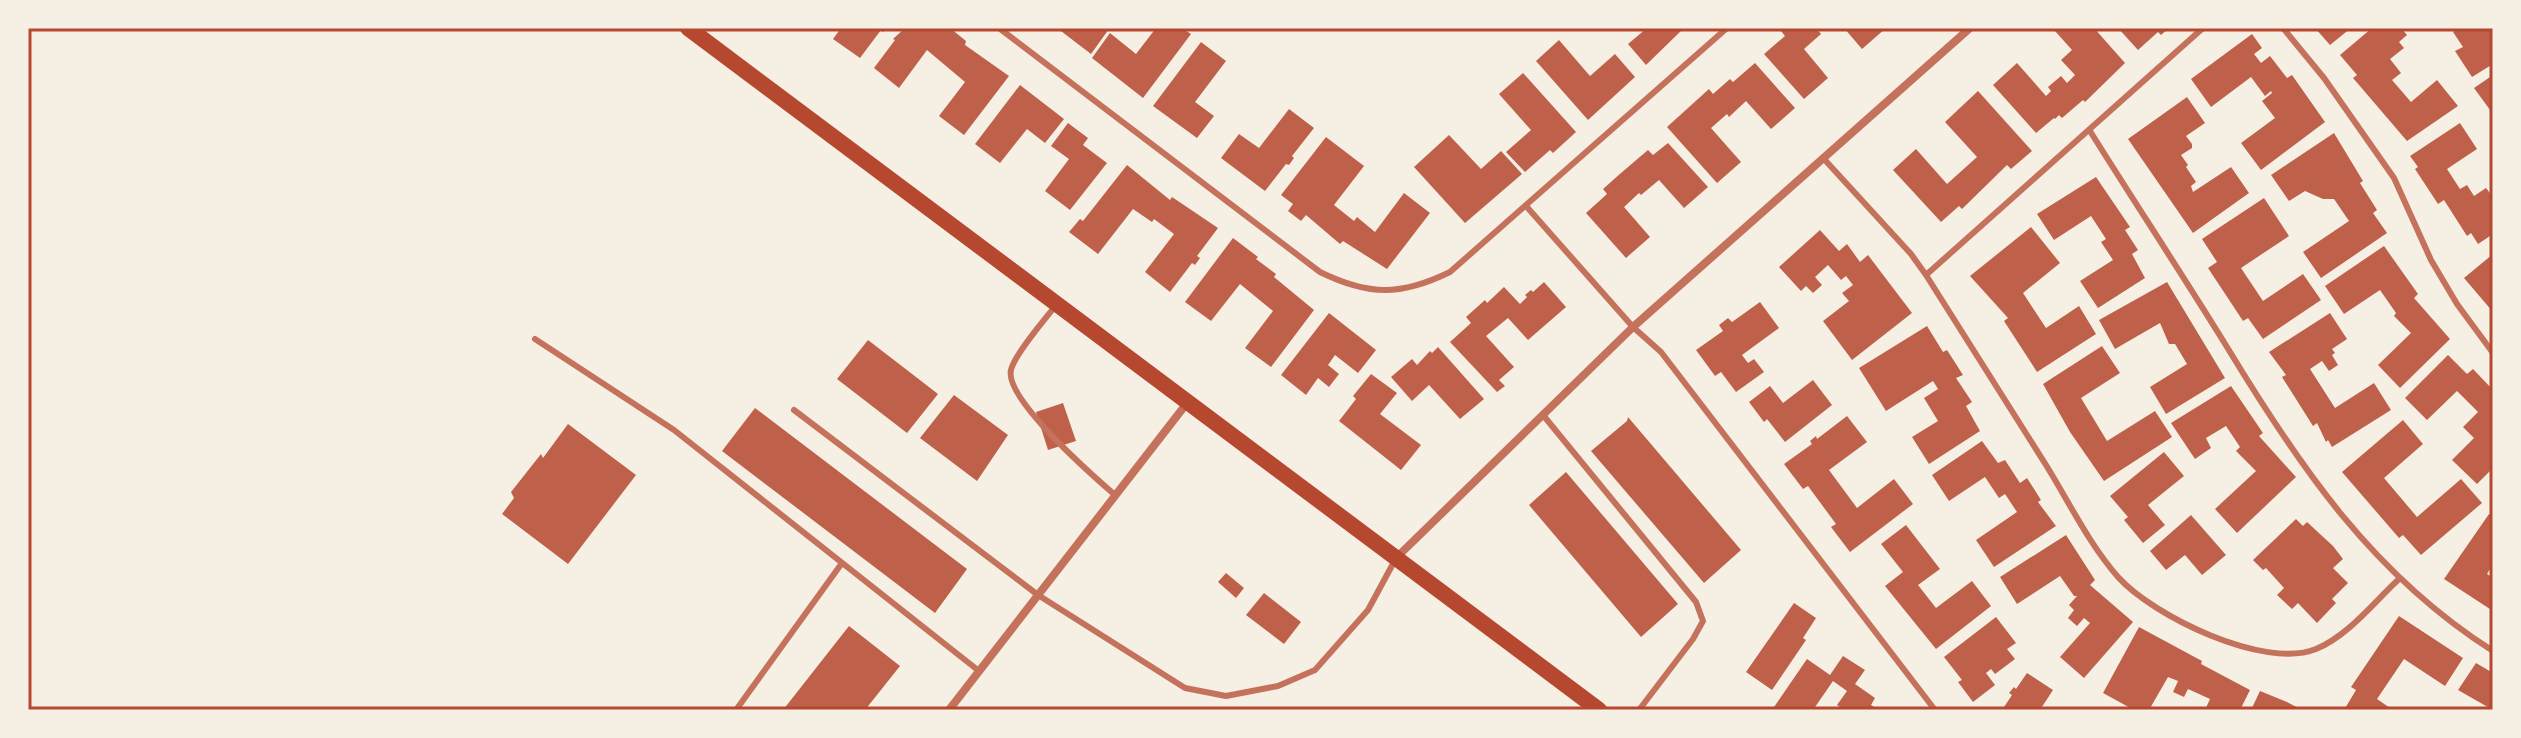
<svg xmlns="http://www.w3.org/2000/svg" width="2521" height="738" font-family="Signika,sans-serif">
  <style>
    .building { fill: #bf614a }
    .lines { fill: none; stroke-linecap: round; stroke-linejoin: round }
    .service { stroke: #c5725c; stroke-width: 6 }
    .minor { stroke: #c5725c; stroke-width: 8 }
    .secondary { stroke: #b5482f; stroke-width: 16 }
    .neatline { fill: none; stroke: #b5482f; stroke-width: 3 }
  </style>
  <rect width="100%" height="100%" fill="#f6efe4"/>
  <path class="building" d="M841,28H886L883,32L881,30L860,58L833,39Z
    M905,28H950L966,41L965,45L1009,76L964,135L939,116L965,82L927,50L899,88L874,68L895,40L893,39Z
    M1057,28H1108L1109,29L1091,54Z
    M1156,28H1182L1191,34L1143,98L1092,58L1110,33L1136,54Z
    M1647,28H1684L1646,65L1628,44Z
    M1784,28H1816L1821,34L1804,49L1828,78L1804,99L1764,54L1785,36L1781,31Z
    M1844,28H1886L1862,49Z
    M2059,28H2094L2125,63L2085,102L2083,100L2062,118L2059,115L2055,119L2054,118L2036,133L1993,85L2017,63L2046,96L2051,91L2048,87L2061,76L2067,83L2075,75L2061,60L2072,50L2055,31Z
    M2118,28H2169L2161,35L2158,32L2138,50Z
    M2315,28H2351L2330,45Z
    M2372,28H2401L2407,35L2399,42L2404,48L2390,59L2401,73L2392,80L2411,102L2437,80L2458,106L2407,141L2353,78L2357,75L2340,55Z
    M2459,28H2493V64L2472,77L2455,51L2463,47L2453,32Z
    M2252,34L2262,48L2254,54L2261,63L2270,56L2287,78L2292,75L2325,122L2261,170L2241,143L2275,118L2262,101L2272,93L2271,91L2265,96L2251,77L2211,107L2191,79Z
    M1559,40L1590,76L1615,54L1635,77L1588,120L1536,61Z
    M1201,42L1226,61L1195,102L1214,116L1197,138L1153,106Z
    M1755,63L1795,108L1771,129L1746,101L1729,117L1727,114L1711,128L1741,162L1717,183L1667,127L1709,89L1713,94L1730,79L1733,82Z
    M1523,73L1576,132L1553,153L1550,150L1525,172L1506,152L1531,130L1499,94Z
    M2493,75V114L2474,88Z
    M1020,85L1064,119L1045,143L1027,129L1000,163L975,144Z
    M1978,91L2032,151L2011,169L2007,165L1962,209L1959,206L1941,222L1893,170L1916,149L1947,184L1977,157L1945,122Z
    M2187,97L2205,123L2186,136L2192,144V148L2181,155L2188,165L2186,167L2196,182L2191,186L2193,192L2231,167L2249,193L2193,233L2128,139Z
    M1289,109L1314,128L1292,156L1294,158L1289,165L1286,164L1265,191L1221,158L1239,134L1259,148Z
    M1068,123L1088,138L1083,145L1107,163L1070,210L1045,191L1069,159L1051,146Z
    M2460,123L2477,149L2447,169L2460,189L2467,185L2474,196L2486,188L2493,197V234L2478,244L2471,233L2467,236L2444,200L2438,204L2415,169L2418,167L2410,156Z
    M2334,133L2363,181L2360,183L2377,210L2373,213L2387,233L2321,278L2303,252L2349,221L2334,199H2323L2305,191L2289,201L2271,175Z
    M1449,135L1481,169L1501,151L1522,174L1465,223L1414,167Z
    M1326,137L1364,166L1334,205L1354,221L1357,217L1375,232L1404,193L1430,213L1387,269L1343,241L1340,244L1306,215L1301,221L1288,211L1293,204L1281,195Z
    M1668,143L1708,187L1684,208L1659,180L1641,195L1639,193L1624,207L1650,237L1626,258L1586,213L1607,194L1603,189L1621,173L1648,150L1653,155Z
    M1127,165L1170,200L1172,197L1218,228L1197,256L1200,258L1195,265L1192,263L1170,292L1145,272L1174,234L1154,219L1152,222L1133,209L1098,254L1069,232L1080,219L1083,221Z
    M2096,177L2130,227L2125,230L2138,250L2132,254L2145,278L2098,308L2080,281L2113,260L2101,242L2106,239L2091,216L2054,240L2037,214Z
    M2264,198L2289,236L2241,268L2263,301L2303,274L2321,300L2263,339L2248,318L2243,321L2208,268L2217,262L2202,239Z
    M2031,227L2060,263L2023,293L2046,328L2079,306L2096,334L2037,372L2004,321L2008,318L1970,276Z
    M1820,230L1839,251L1847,244L1860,262L1868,255L1912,313L1852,360L1823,321L1849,301L1842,293L1853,285L1846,276L1841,280L1828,265L1815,277L1822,285L1813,293L1806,286L1801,291L1779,267Z
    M1233,238L1258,257L1256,259L1276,274L1274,277L1314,310L1271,367L1245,348L1273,311L1240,284L1211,321L1185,302Z
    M2384,246L2418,294L2414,298L2450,339L2400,388L2378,365L2411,333L2394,316L2396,313L2380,290L2344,314L2325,286Z
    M2493,254V312L2464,278Z
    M1544,282L1566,307L1528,340L1508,318L1486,336L1514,367L1499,380L1505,386L1497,392L1450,342L1471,323L1466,317L1485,300L1487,303L1504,287L1520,304L1527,297L1525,295L1531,290L1533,292Z
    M2167,282L2225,378L2166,414L2150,387L2187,364L2175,344H2169L2160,323L2115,349L2099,320Z
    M1760,302L1779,328L1742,355L1748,363L1754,359L1764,372L1736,392L1721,372L1715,376L1696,350L1723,331L1719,325L1728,318L1732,322Z
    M1329,313L1376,350L1358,373L1335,355L1328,365L1339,374L1329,387L1318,378L1306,395L1281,375Z
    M2330,313L2347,339L2332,349L2335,353L2332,355L2338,365L2329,371L2322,361L2310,369L2335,408L2374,383L2391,410L2332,447L2328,440L2326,442L2317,423L2313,426L2282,377L2286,375L2269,352Z
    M1927,326L1943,352L1947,350L1963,375L1956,378L1972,402L1966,406L1980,431L1929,464L1912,437L1938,421L1924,398L1938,389L1933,381L1886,411L1859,368Z
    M868,340L938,394L907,433L837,379Z
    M2102,346L2120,373L2081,398L2107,441L2155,411L2172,437L2104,481L2070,432L2043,384Z
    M1438,347L1484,399L1460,419L1429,385L1412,401L1391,377L1412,359L1417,365L1430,351L1432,353Z
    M2448,355L2467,374L2473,369L2493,390V468L2477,484L2452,460L2474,438L2463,427L2478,412L2457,391L2427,420L2405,398Z
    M1371,374L1397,393L1380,414L1421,445L1401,470L1339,421L1356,399L1353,396Z
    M1813,380L1832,405L1785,442L1767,419L1764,422L1749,402L1770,386L1783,403Z
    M2231,386L2263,433L2259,436L2296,477L2237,533L2215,509L2256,471L2236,451L2240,447L2226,426L2206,438L2211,448L2195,459L2171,423Z
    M954,395L1008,435L977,481L920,438Z
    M1063,403L1076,441L1048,450L1036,412Z
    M755,408L967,569L935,613L722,451Z
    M1847,416L1867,442L1829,470L1857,508L1894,479L1913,504L1850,552L1831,527L1836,524L1808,486L1803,489L1784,464L1812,444L1810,441L1816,436L1817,439Z
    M1628,417L1741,550L1704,583L1591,451L1627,421Z
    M2403,420L2423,444L2384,478L2417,517L2461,479L2482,503L2421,555L2403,535L2399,538L2342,472Z
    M568,424L636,475L568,564L502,514L514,498L511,492L541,454L543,458Z
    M1982,441L1998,463L2005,460L2020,483L2027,478L2041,500L2038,502L2056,526L1994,567L1976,540L2017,512L2005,494L1999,498L1985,477L1949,501L1932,475Z
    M2164,452L2184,476L2148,505L2165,525L2143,543L2124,520L2128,517L2110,496Z
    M1566,472L1678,604L1641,637L1529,505Z
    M2489,514L2493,517V564L2487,574L2493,578V611L2444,579Z
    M2191,515L2226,555L2202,575L2185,555L2166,570L2150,551Z
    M2296,519L2303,526L2307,522L2333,546L2343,559L2333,568L2348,583L2332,599L2336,603L2317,623L2298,603L2292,609L2277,595L2284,588L2266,568L2263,570L2253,560Z
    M1906,525L1940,569L1918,585L1936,608L1972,581L1991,606L1936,649L1885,586L1903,572L1881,544Z
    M2066,535L2095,580L2090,585L2133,622L2084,678L2060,657L2090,623L2084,618L2077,626L2068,618L2074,610L2069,605L2077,596H2074L2060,576L2017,604L2000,577Z
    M1226,573L1244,588L1236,598L1218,582Z
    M1264,593L1301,622L1284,644L1246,615Z
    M1794,603L1816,618L1803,638L1806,640L1772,690L1746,672Z
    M2399,616L2463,658L2445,686L2404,659L2377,699L2393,710H2344L2356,690L2351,687Z
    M1996,617L2016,643L2007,649L2015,659L1995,674L1991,669L1986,673L1995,685L1973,702L1958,682L1962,680L1944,657Z
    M849,626L900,666L865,710H783Z
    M2139,627L2202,661L2201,664L2250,690L2240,710H2205L2210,699L2188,689L2184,697L2173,692L2178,681L2168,677L2149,710H2134L2103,693Z
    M1843,656L1865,670L1855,684L1875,698L1871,705L1879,710H1844L1837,705L1847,691L1833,681L1813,710H1772L1807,659L1830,675Z
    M2476,663L2493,673V710L2458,690Z
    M2027,673L2053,690L2040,710H2002L2012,695L2009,693L2014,687L2016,689Z
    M2260,691L2287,702L2302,710H2251Z"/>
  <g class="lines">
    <path class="service" d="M999,28L1320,272C1369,296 1401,296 1450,272L1727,28
      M2283,28L2324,78L2394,178L2431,260L2457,304L2493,353
      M2090,131C2135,203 2182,274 2227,347C2299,466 2373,575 2493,651
      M1824,159L1911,254L1926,275C1966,338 2006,401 2046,465C2069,502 2089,544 2118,577C2153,616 2264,670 2316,649C2348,636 2374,602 2399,579
      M1526,206L1633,327L1661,352L1935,710
      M1926,275L2203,28
      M1057,304C1046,318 1014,355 1011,370C1004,398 1093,476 1115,495
      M535,339L674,430L979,671
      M794,410L1038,595L1185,688L1226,696L1278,686L1315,670L1368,610L1395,560
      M1543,415L1696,602L1703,621L1693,639L1639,710
      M736,710L842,563"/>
    <path class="minor" d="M1396,558L1633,327L1970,28
      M949,710L1187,403"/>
    <path class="secondary" d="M688,28L1599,710"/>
  </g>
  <rect width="2521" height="738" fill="none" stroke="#f6efe4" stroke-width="60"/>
  <rect x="30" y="30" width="2461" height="678" class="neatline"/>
</svg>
